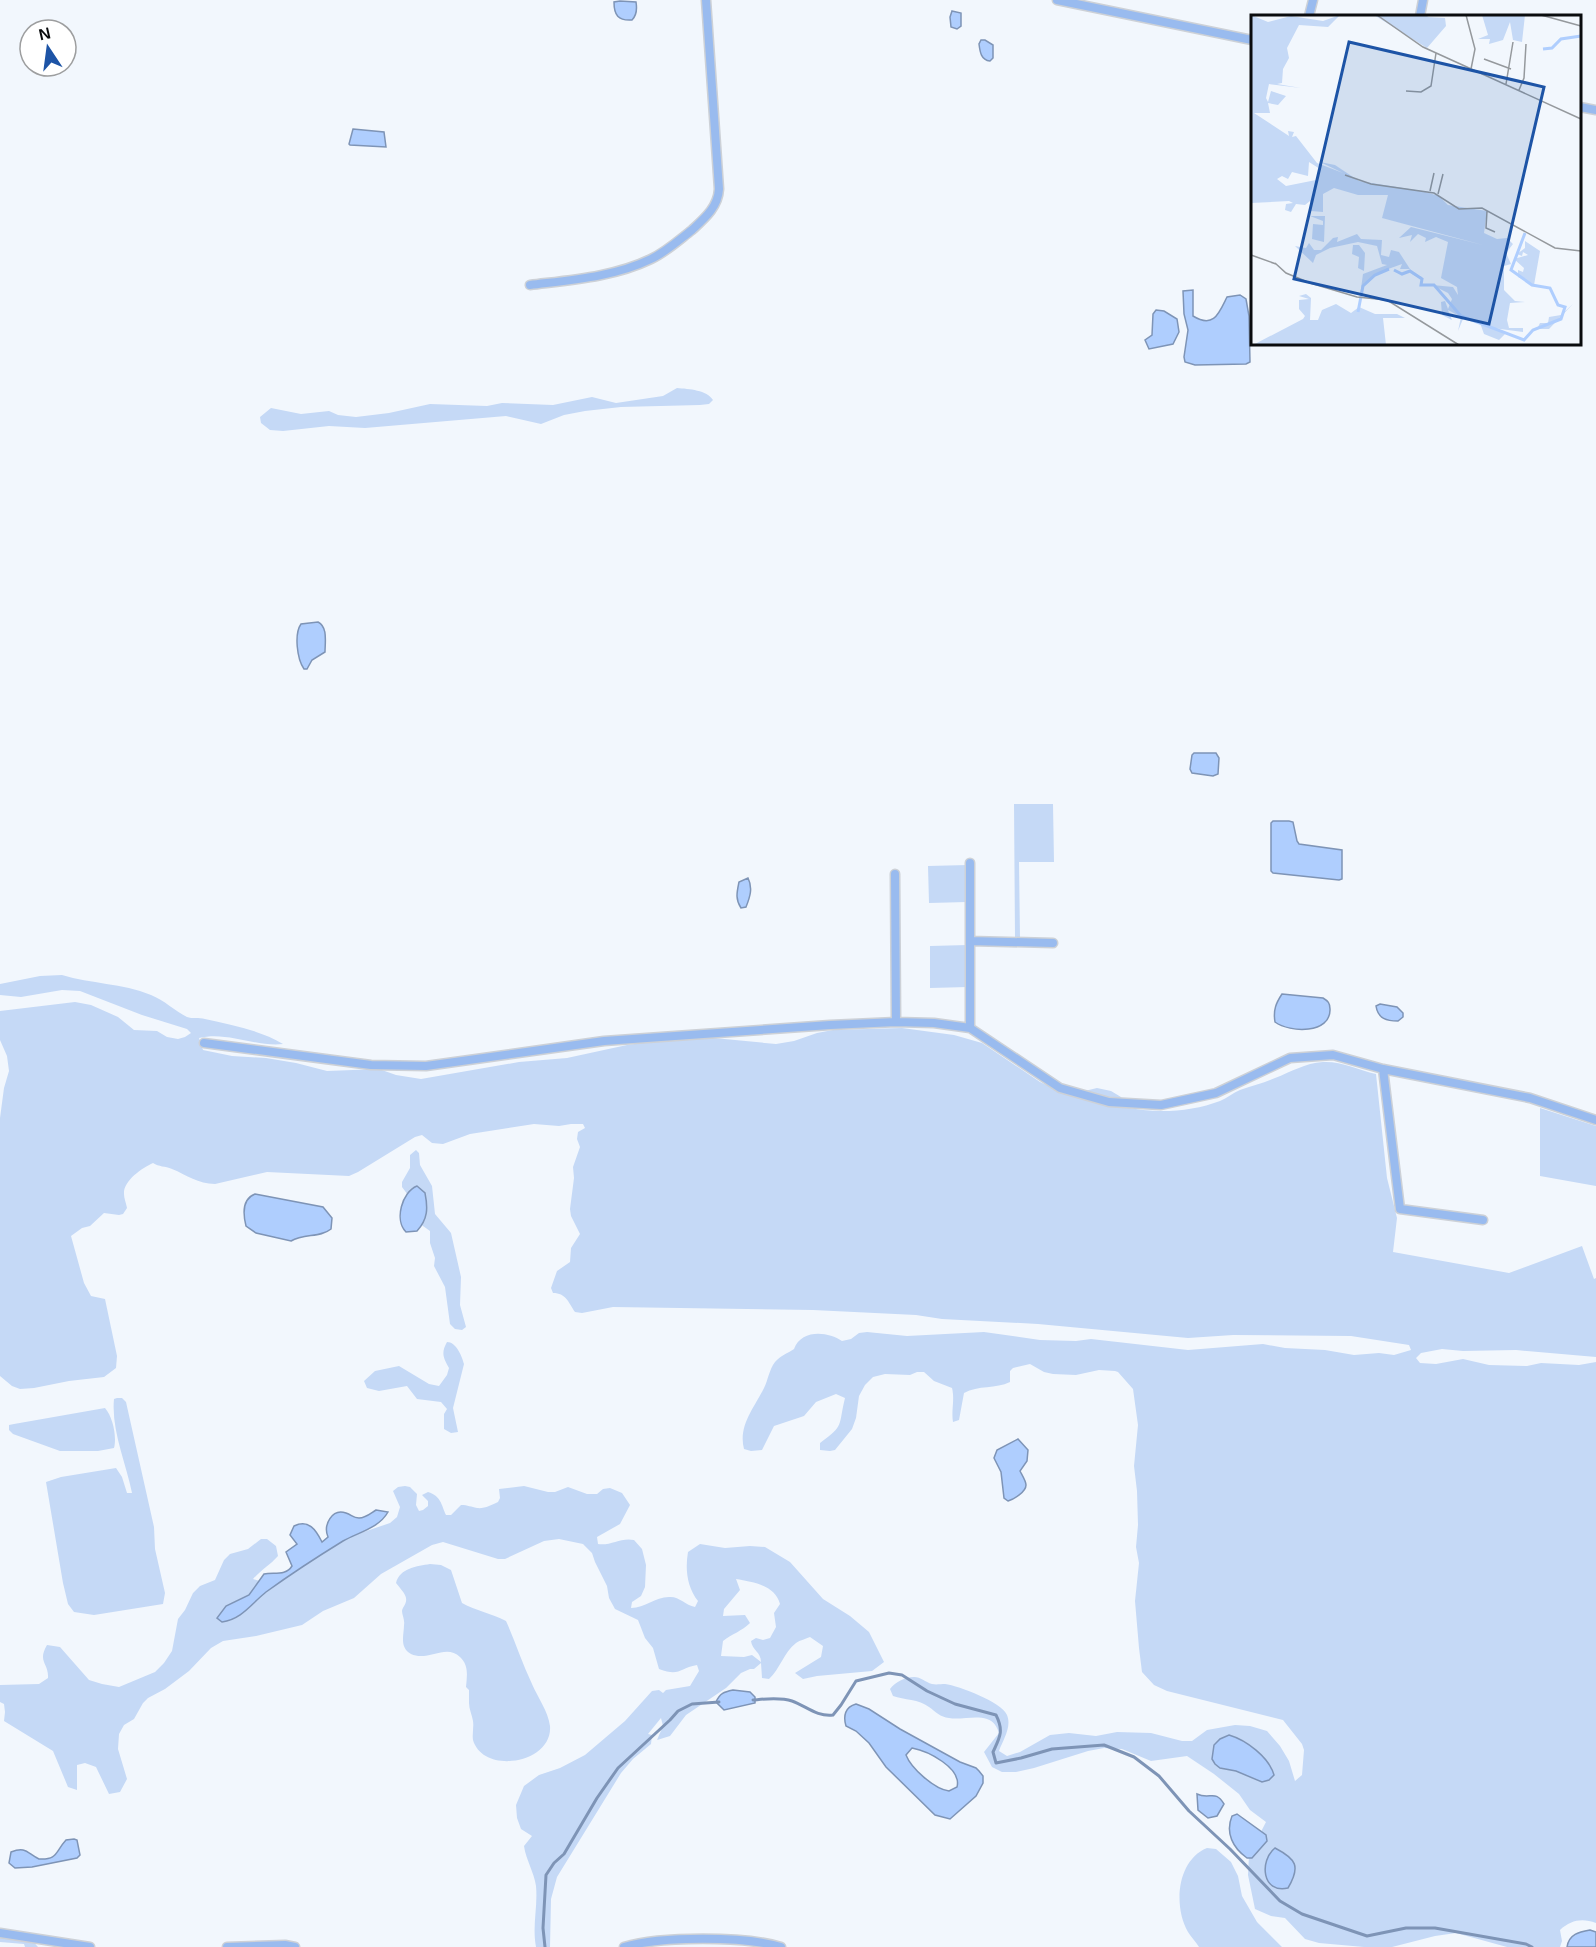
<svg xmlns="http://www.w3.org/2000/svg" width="1596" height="1947" font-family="Helvetica,sans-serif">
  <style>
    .green { fill: #c5d9f6; fill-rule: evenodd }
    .water { fill: #afcefe; stroke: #7e94b6; stroke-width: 1.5; fill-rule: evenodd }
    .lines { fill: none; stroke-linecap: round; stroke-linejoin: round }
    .stream { stroke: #7e94b6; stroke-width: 3 }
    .street-casing { stroke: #cdd1d7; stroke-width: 11 }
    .street { stroke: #99bbef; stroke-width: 8 }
    .inset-river { fill: none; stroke: #afcefe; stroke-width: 3 }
    .inset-road { fill: none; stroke: #95999d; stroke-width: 1.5 }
    .view { fill: #1d54a6; fill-opacity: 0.15; stroke: #1d54a6; stroke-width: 3 }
    .inset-edge { fill: none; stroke: #0a0c0e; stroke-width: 3 }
  </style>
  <rect width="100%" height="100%" fill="#f2f7fd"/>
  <path class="green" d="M677,388C689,389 707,390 713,400L709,404L700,405L621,407L585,411L564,415L541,424L506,416L365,428L329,426L283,431L270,430L261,423L260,417L271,408L301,414L329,411L338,415L356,417L389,413L430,404L487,406L502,403L553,405L592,397L616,403L663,396Z
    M1014,804H1053L1054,862H1019L1020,938H1015Z
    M968,865L967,902L929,903L928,866Z
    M968,945V987L930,988V946Z
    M62,975C91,984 122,983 151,995C164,1000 175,1011 187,1017C192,1019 199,1017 205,1019C231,1025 260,1030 283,1044C255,1047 227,1031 199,1038L203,1050L232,1056L266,1058L296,1063L327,1071L379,1069L396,1075L421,1079L519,1062L567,1058L627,1045L693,1036L776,1044L794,1041L817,1033L833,1030L902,1028L954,1035L982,1043L1040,1082L1068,1095L1097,1088L1111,1091L1121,1097L1125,1107C1155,1114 1191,1112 1220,1101C1227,1098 1233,1093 1240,1090C1252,1086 1264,1083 1275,1078C1291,1072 1305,1063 1323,1062C1341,1061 1358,1070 1376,1074L1387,1178L1397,1218L1393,1252L1509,1273L1582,1246L1594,1279L1596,1278V1357L1516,1350L1463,1351L1442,1349L1421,1353L1416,1358L1420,1363L1436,1364L1463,1359L1489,1365L1527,1366L1541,1363L1579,1365L1596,1362V1923C1582,1918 1571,1920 1560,1930L1562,1941L1560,1947H1507L1456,1933L1435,1936L1392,1947H1364L1319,1943L1305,1939L1285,1918L1271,1916L1255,1909L1248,1875L1249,1855L1266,1822L1250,1810L1239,1794L1214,1774L1187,1756L1151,1761L1122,1749L1104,1748L1088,1751L1034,1768L1016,1772H1002L992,1767L984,1752L999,1733C997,1727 994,1721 987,1719C976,1715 961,1720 949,1718C940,1717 936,1712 929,1707C919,1699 904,1700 893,1696L890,1689C895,1682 905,1677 914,1677C921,1677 925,1682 932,1684C936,1685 941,1684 945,1684C959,1686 1002,1702 1007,1715C1012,1727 1003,1740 999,1751L1007,1756L1020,1752L1050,1735L1069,1733L1096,1736L1117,1732L1151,1733L1182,1741H1192L1207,1730L1235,1725L1250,1726L1267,1731L1280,1746L1289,1761L1295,1781L1302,1775L1304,1750L1302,1744L1283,1720L1167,1691L1154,1685L1142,1672L1139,1648L1135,1601L1139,1563L1136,1547L1138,1525L1137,1491L1134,1466L1138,1425L1133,1389L1118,1372L1115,1371L1099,1370L1076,1375L1053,1374L1044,1372L1030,1364L1013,1368L1010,1371V1382C996,1389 978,1385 964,1393L959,1420L953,1422C951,1410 955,1400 952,1388L934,1381L924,1372H917L910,1375L885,1374L873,1377L865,1385L859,1396L856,1418L852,1429L835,1450L830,1451L820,1450V1443C845,1425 838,1426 845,1398L836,1394L816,1402L804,1416L774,1426L762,1450L751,1451L744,1449C738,1426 754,1408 764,1388C768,1380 769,1370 775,1362C780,1356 788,1353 794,1349C801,1329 828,1331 842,1341L851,1339L859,1333L867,1332L907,1336L984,1332L1040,1340L1076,1341L1091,1339L1188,1350L1263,1344L1285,1348L1325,1350L1354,1355L1379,1353L1394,1355L1411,1350L1409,1345L1351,1336L1233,1335L1188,1338L1038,1324L942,1319L916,1315L813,1310L613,1307L582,1313L575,1312C568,1302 566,1293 553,1293L551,1288L557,1271L570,1262L571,1248L580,1234L571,1216L570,1209L574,1178L573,1167L580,1147L577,1139L578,1132L585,1128L583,1124H571L559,1126L534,1124L470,1134L443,1144L432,1143L422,1135L415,1137L358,1172L349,1176L267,1172L215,1184C198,1184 187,1175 172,1169C165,1166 159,1167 153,1163C142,1168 123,1181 124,1194C124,1198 126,1203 127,1208L123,1214L119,1215L104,1213L90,1226L82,1228L71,1236L84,1283L91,1296L105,1299L117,1356L116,1368L104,1377L69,1381L34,1388L20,1389L12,1386L0,1376V1118L4,1088L9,1071L7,1056L0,1040V1011L75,1002L91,1005L118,1017L134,1030L157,1031L167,1037L178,1039L185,1037L191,1033L187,1029L142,1015L80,991L62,990L21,997L0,995V984L40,976Z
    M1540,1108L1596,1126V1186L1540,1176Z
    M416,1150L419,1153L420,1165L432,1186L435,1214L451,1233L461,1277L460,1305L466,1327L462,1330L455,1329L450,1324L445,1287L434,1266L435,1258L430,1243V1231L416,1221L411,1199L402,1187V1182L410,1168V1155Z
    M447,1342C456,1342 462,1356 464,1364L453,1408L458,1432L451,1433L444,1429V1414L447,1409L441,1402L417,1399L407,1386L379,1391L367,1388L364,1381L375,1371L399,1366L429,1384L439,1386L447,1375L449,1368C443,1357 441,1353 447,1342Z
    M117,1398H122L126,1402L154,1527L155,1549L165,1593L163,1604L94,1615L74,1612L68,1604L63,1583L46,1482L61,1477L116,1468L122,1477L127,1493H132C126,1463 111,1430 114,1399Z
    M105,1408C113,1417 117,1437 114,1448L98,1451H60L13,1434L9,1430V1425L14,1424Z
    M405,1486L410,1487L417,1494L416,1505L419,1511L423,1510L428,1506V1501L422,1495L428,1492C441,1496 441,1504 446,1515H451L461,1505C468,1505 471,1507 477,1508C484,1509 492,1505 498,1502L500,1498L499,1489L524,1486L548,1492H555L568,1487L587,1494H597L603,1489L610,1488L622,1493L630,1505L620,1524L597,1537L598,1544C611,1546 621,1537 634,1540L642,1549L646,1565L645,1587L641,1596L632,1602L631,1608C645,1608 655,1597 669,1597C679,1596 685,1605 695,1607L698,1601C687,1587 685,1569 688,1552L700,1544L725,1548L750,1546L765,1547L790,1562L823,1599L850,1616L869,1632L884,1662L872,1671L817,1676L803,1679L795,1673L821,1657L823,1646L810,1637C806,1639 800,1640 796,1643C784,1652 780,1669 769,1679L762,1678L761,1663L754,1669H750L741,1673L726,1688L686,1715L670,1736L657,1740L663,1726L661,1718L648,1734L652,1735L651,1744L633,1759L621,1773L557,1877L551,1899L550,1947H536C532,1926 538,1907 536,1886C534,1872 526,1860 524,1846L532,1836L521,1829L517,1818L516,1805L524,1786L539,1775L560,1768L585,1755L625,1721L652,1691L659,1690L663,1693L666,1690L690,1686L699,1671L697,1665C679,1668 680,1677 659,1669L653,1648L645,1638L638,1620L615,1609L609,1598L607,1586L595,1562L592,1553L583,1544L559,1539L544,1541L505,1559H498L443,1542L432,1545L381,1574L354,1598L323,1611L302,1625L256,1636L223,1641L211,1648L189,1671L165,1689L148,1698L143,1703L134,1719L124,1725L119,1734L118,1749L127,1779L120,1792L109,1794L96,1767L85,1763L77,1765V1790L68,1787L53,1751L4,1721L5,1712L4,1704L0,1702V1685L39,1684L48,1678C49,1663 37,1662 47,1645L60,1647L89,1680L102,1684L119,1687L155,1672L164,1663L172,1651L178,1619L185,1610L193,1593L200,1586L215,1580L224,1560L230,1554L248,1549L261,1539H267L276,1546L278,1556C270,1565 261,1570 253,1579L269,1584L340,1540L390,1523L397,1517L400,1507L393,1491L398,1487ZM736,1579C753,1582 775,1585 780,1604L774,1613L776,1627L770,1638L763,1640L756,1638L751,1641C752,1650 761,1652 761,1662L752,1655L744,1657L721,1656L723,1641C732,1634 742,1631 750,1623L745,1615L723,1616L724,1609L740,1590Z
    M430,1564L441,1565L451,1570L462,1603C476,1611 491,1613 506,1621C515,1641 522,1663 532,1684C538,1698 548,1711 550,1726C553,1764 483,1775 473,1740C472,1734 474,1727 473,1721C472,1715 469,1709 469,1703C469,1699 469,1695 469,1690L466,1687C467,1676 469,1665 460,1657C446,1643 428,1662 411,1654C399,1647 404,1635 404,1625C405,1620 402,1615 402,1611C403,1606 407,1604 406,1598C405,1593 399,1587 396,1583C400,1568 417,1566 430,1564Z
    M1207,1848L1216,1849L1231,1862L1238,1876L1242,1896L1257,1922L1282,1947H1199C1196,1942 1191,1937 1188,1932C1173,1906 1177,1860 1207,1848Z
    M0,1935L31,1939L38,1947H25L24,1944L0,1942Z"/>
  <path class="water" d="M620,1L636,2C637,8 637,15 632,20C618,21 614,15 614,2Z
    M952,11L961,13V26L957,29L951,27L950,17Z
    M981,40H985L993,45V58L990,61C981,60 980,52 979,44Z
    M353,129L384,132L386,147L350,145L349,144Z
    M1193,290V316C1214,329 1219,313 1227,297L1240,295L1246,299L1249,316L1250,362L1246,364L1195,365L1185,362L1184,357L1188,330L1184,314L1183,291Z
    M1156,310L1164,311L1177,319L1179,332L1173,344L1149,349L1145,340L1152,335L1153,314Z
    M318,622C328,627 325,642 325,652L312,660L307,669H304C297,659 294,634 301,624Z
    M1194,753H1216L1219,758L1218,774L1213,776L1192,773L1190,769L1192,755Z
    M1273,821H1289L1293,822L1297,841L1299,844L1342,850V879L1339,880L1273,873L1271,871V823Z
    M748,878C753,888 750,897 746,907L741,908C735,899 737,892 739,882Z
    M1282,994L1323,998C1328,1001 1330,1003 1330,1009C1331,1034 1290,1033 1275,1022C1273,1010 1276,1003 1282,994Z
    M1380,1004L1397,1007L1403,1013V1017L1398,1021C1387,1021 1378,1019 1376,1006Z
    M417,1186L425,1193C428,1208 428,1219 417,1231L406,1232C394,1220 402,1192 417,1186Z
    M255,1194L323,1207L332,1218L331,1229C320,1238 304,1233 291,1241L256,1233L246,1226C243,1214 242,1199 255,1194Z
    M1018,1439L1028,1450L1027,1461L1020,1471C1022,1475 1026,1481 1026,1485C1026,1492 1014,1499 1008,1501L1004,1498L1001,1472L994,1458L997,1450Z
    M376,1510L388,1512C379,1528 359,1532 343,1541C317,1557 291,1574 266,1592C251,1604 242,1619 222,1622L217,1618L226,1606L249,1595L264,1574C274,1572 286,1576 292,1566L286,1552L297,1544L290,1535L294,1526C309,1519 316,1530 322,1542L328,1537C323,1525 332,1508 346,1513C352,1515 353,1518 359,1518C366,1518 371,1513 376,1510Z
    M733,1690L750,1692L755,1697V1703L724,1710L716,1702C720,1693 724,1692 733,1690Z
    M856,1704L869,1709L900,1729L960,1762L976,1768L979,1771L983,1776V1783L976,1796L950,1819L935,1815L886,1767L869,1743L856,1731L846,1726C843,1716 845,1707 856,1704ZM912,1748C928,1751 962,1768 957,1787L949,1791C934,1789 911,1768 906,1755Z
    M1229,1735C1246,1740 1269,1757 1274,1775L1269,1780L1262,1782L1236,1771L1220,1768L1215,1764L1212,1759L1214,1745L1220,1739Z
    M1197,1794C1210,1800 1215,1789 1224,1804L1217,1816L1208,1818L1198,1810Z
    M1237,1814L1266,1835L1267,1841L1252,1858H1247C1233,1848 1225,1833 1232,1816Z
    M74,1839L77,1840L80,1855L77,1858L32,1867L15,1868L9,1863L11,1852C26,1846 27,1853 39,1859C58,1860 55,1852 66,1840Z
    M1275,1848C1296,1859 1301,1866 1288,1888C1262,1894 1259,1861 1275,1848Z
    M1590,1930L1596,1932V1947H1567C1569,1934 1579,1932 1590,1930Z"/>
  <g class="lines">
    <path class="stream" d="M753,1700C765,1699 780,1697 792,1701C806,1706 817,1717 833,1715L841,1705L856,1681L889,1673L902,1675L927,1691L955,1704L996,1715C1004,1731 1000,1737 993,1752L996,1763L1021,1758L1052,1749L1104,1745L1134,1757L1159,1776L1189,1811L1230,1849L1280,1901L1302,1914L1367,1936L1406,1928H1435L1526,1944L1532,1947
      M545,1947L543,1928L546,1875L554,1863L564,1854L597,1798L618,1768L670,1720L678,1711L692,1704L719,1702"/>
    <g class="street-casing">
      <path id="street" d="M1057,0L1252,40
        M1309,16L1313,0
        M1420,16L1423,0
        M1580,107L1596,110
        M530,285C570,280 614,277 651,259C666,252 679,240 692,230C705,218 718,207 719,189L706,0
        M895,874L896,1022
        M970,941L1053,943
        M970,1028V863
        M204,1043L371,1065L426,1066L604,1041L830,1025L896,1022L934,1023L970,1028L1060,1088L1109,1102L1161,1105L1216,1093L1290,1058L1333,1055L1383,1069L1530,1098L1596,1120
        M1383,1069L1400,1209L1483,1220
        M0,1933L90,1947
        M227,1947L285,1945L295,1947
        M624,1947C661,1936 745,1936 781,1947"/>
    </g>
    <use href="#street" class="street"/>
  </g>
  <g transform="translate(1251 15)">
    <rect width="330" height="330" fill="#f2f7fd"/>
    <path d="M0,0L17,7L40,1L72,6L89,0L77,12L48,10L36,33L38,43L32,54L31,68L26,69L50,73L18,69L15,83L17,87L20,76L35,81L27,90L17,88L19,98H3L38,121L37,116L43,117L41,122L45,121L66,148L92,158L69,147L84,150L108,166L171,176L188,181L197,190L236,196L233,218L246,224L256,223L262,229L255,238L260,249L253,251V275L264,286L274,287L259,288L256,305L258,313H272V317L242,313L254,319L248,325L233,319L229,308L216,303L212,304L207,316L210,302L197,295L201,305L191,300L190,287L194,286L197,294L201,284L197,278L183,271H170V264L159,258L171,262V269L202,272L207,280L206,272L190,263L197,227L185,222L174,227L175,223L167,219L159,227L161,220L148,223L160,212L232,230L131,203L137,180H107L83,173L72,179V197L60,196L59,186L54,190L45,189L40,197L34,195L35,189L42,188L38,186L0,188ZM58,147L69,154L65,165L35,171L26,164L31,161L37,164L41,157L57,161ZM123,0H179L176,2L194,3L195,11L176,33ZM231,0H274L271,27L262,25L259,7L252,25L238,29L239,24H227L237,20ZM59,201H74L73,227L61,224L62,209L72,210V206ZM106,219L110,224L131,225L130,240L138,242L140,235L148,237L159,254H149L151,249L129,257L113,271L109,281L112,259L136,250L131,249L126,231L107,227L79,233L65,240L62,248L44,231L55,233L58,228L63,235H70L82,223L87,222L86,227ZM274,226L289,236L283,270L267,262V255L272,257L273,253L263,244L277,240L272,237L271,241L266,239L274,233ZM102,230H108L114,238L113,256L107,253L108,242L101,239ZM55,279L60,283L59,305H67L71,295L85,289L100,298L108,292L124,299H146L154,303H132L135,330H2L52,304L54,301L48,294V285L58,284L48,281ZM322,289L298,314H286L289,308H297L298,302L310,300Z" fill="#c5d9f6" fill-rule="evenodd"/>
    <path class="inset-river" d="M292,34L301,33L310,24L330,21M143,255L151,259L159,256L171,264L170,270H183L210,301L273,325L282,315L310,304L314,292L307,290L299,273L281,270L260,255L274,218M107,297L112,271L124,260L138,254"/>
    <path class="inset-road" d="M126,0L172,32L330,104M215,0L224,34L220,54M290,0L330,11M233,44L260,54M255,69L262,27M268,75L273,63L275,29M155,76L170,77L180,71L185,38M94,160L120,169L183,178L208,194L231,193L304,233L330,236M179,176L183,158M187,179L192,159M236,196L235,213L244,217M0,240L25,249M24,248L35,258L59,268L106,282L136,285L208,330"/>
    <path class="view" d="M98,27L293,72L238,309L43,264Z"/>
    <rect width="330" height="330" class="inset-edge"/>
  </g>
  <g transform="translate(48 48) rotate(347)"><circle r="28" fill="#ffffff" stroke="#9d9e9f" stroke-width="1.5"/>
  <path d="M0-4.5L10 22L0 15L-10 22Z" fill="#1d54a6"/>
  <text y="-9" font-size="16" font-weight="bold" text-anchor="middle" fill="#0a0c0e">N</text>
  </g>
</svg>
